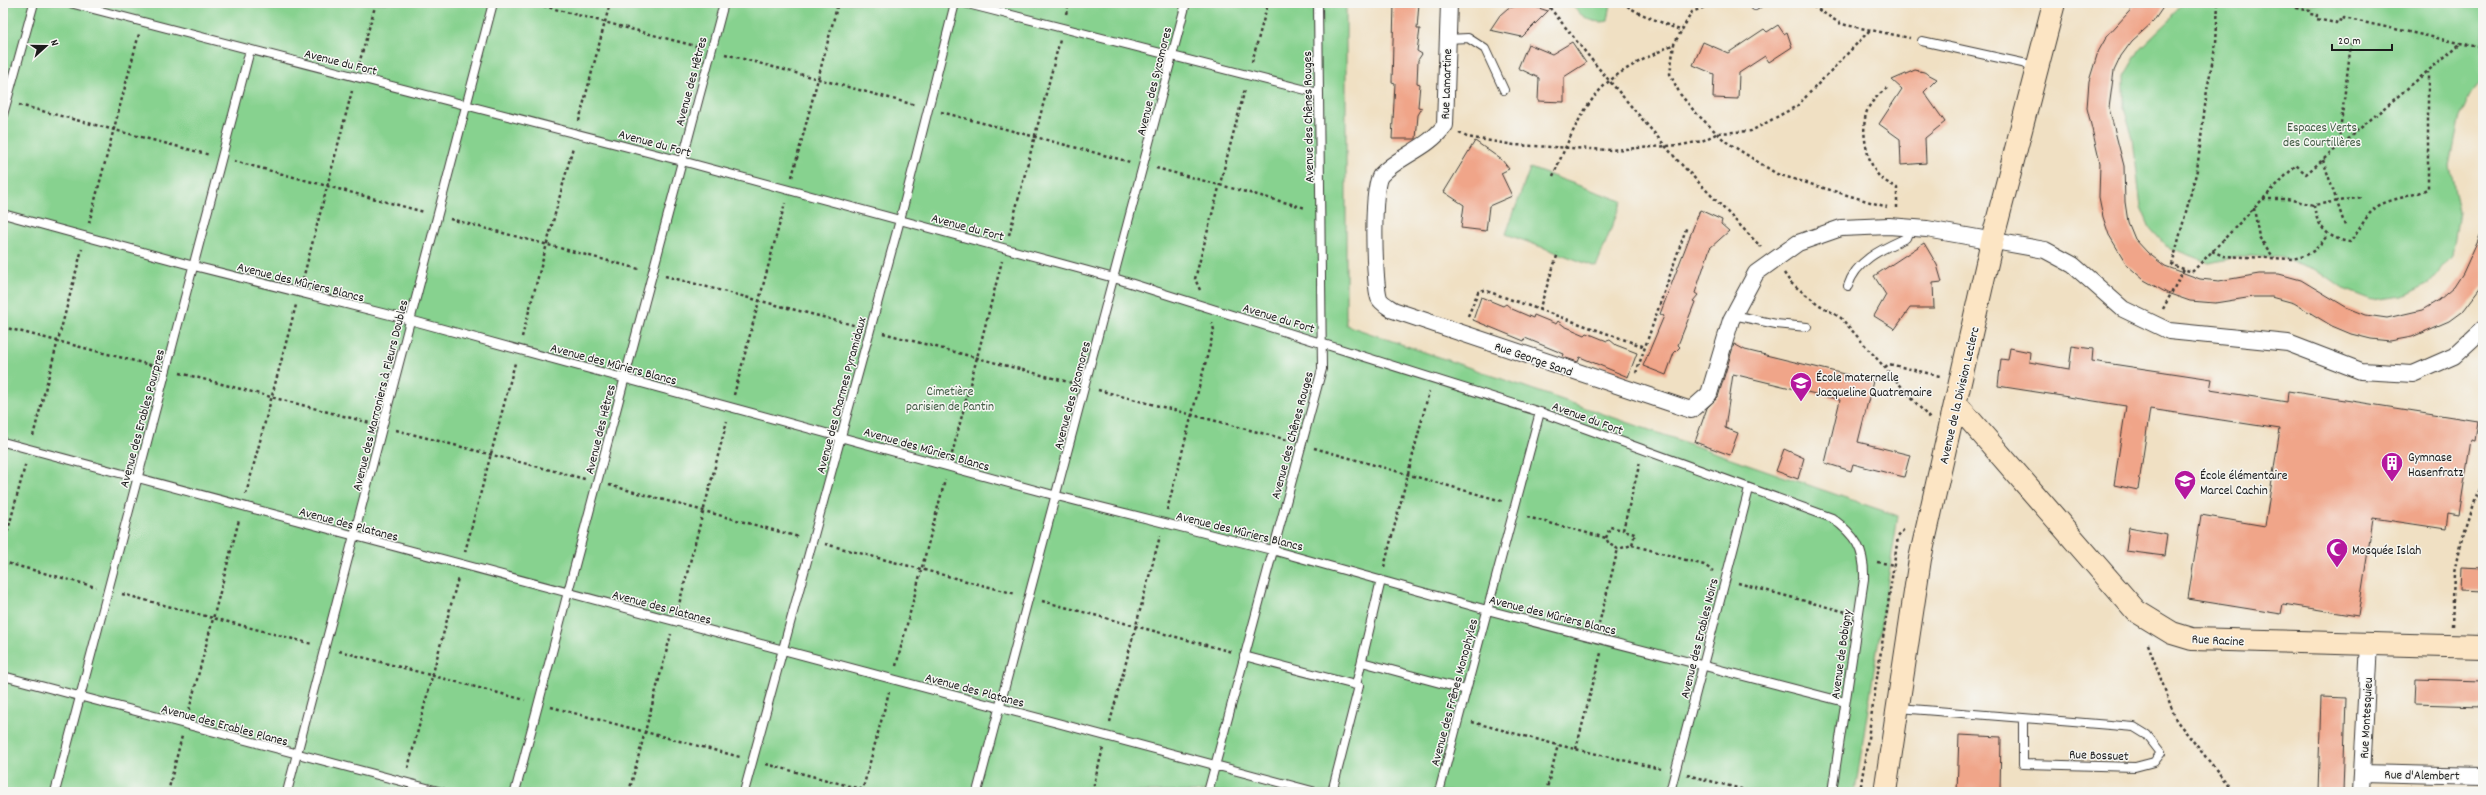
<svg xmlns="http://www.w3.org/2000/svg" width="2486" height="795" font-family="Dekko,sans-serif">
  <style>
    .green { fill: #87d28f; stroke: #527756 }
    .building { fill: #f0a589 }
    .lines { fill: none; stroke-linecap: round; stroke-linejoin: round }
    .lane-casing { stroke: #3c3935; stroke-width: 10 }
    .street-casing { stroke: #3c3935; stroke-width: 18 }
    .secondary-casing { stroke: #3c3935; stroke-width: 24 }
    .path { stroke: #3c3935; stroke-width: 2.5; stroke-dasharray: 3 3; stroke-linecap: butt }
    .lane { stroke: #fff; stroke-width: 8 }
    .street { stroke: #fff; stroke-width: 16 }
    .secondary { stroke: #fce5c4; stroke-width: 22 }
    .labels { text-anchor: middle; stroke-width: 3; stroke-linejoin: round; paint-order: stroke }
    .street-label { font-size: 13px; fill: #1c1c1c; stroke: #f6f6f2 }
    .park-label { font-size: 13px; fill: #415c44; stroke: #f6f6f2 }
    .poi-label { font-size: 13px; fill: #1c1c1c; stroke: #f6f6f2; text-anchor: start }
  </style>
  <rect width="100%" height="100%" fill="#f6f6f2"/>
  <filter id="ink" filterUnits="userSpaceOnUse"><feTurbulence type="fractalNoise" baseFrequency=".025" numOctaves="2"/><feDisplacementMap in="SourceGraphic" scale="8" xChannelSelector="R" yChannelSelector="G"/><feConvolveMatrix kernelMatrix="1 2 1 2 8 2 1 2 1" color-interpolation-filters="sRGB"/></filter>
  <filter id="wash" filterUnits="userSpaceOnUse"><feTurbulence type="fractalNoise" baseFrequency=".012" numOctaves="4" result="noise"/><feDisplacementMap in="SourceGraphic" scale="16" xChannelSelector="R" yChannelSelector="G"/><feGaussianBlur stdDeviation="0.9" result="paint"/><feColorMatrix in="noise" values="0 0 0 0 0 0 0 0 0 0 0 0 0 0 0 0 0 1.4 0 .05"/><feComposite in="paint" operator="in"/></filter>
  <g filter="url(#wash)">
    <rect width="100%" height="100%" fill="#f0e0c3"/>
    <path class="green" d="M3,3H1346V325L1898,516L1855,792H3Z
      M1570,3H1611L1608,21C1592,25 1579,15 1570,3Z
      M2181,3H2483V80L2469,97L2459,120L2450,166L2459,212L2452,256L2430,283L2403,296L2373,300L2341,288L2314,269L2284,258L2250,255L2209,263L2166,246L2150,228L2141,207L2133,139L2124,107V76L2140,49L2169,21Z
      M1530,168L1622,201L1596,267L1506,234Z"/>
    <g id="blocks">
      <path class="building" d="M1394,3H1419L1417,29H1420L1417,51L1422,54L1418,60L1417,83L1420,84L1418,107L1422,108L1418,115L1416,139H1392L1395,83L1392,82Z
        M2137,3H2166L2153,22L2132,41L2121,56L2114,71L2109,108L2124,166L2125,202L2128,222L2135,239L2148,253L2165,266L2200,279L2219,281L2260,274H2279L2301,280L2346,307L2366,315L2387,318L2422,310L2439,300L2454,287L2463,273L2483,229V285L2464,310L2449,321L2412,337L2390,341L2371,339L2351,334L2332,326L2294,303L2272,297H2253L2215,303L2190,301L2167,293L2144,280L2127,265L2109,235L2103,217L2099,197L2100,163L2087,108L2089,81L2098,52L2107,36Z
        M1526,4L1548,11L1522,37L1490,30L1500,15L1508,8Z
        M1778,25L1784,34L1787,32L1792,47L1769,62L1765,56L1739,73L1738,99L1713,98L1714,74L1693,65L1703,42L1728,53L1764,29L1767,32Z
        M1572,42L1586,63L1564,77V102L1538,101L1539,78L1518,68L1528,44L1552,54Z
        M1915,70L1924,72L1937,79L1924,92L1945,122L1925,138L1926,163L1901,165L1900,139L1879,124L1902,89L1892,80Z
        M1475,141L1502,160L1509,169L1501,173L1512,196L1489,206L1486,231L1461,228L1464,205L1444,192Z
        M1700,210L1722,220L1721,224L1729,231L1710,248L1695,293L1698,295L1693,301L1695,302L1678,345L1680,347L1674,353L1666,375L1643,366L1664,316L1660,314Z
        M1924,243L1937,265L1942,282L1933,283L1934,308H1910L1895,329L1874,316L1886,295L1874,276Z
        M1481,297L1503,306L1506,304L1512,309L1533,318L1534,315L1556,324L1558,321L1564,326L1585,335L1587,333L1607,341L1610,340L1616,345L1637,353L1628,377L1580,357L1578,362L1563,357L1564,354L1525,338L1524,341L1473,320Z
        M1734,344L1745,350L1873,381L1858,442L1910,455L1904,477L1853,464L1851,471L1825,463L1840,400L1733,374L1725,428L1738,433L1730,455L1695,442L1707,408L1718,397Z
        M2072,346L2093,349L2092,361L2212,379L2210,390L2287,402L2288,391L2478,421L2475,441L2471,440L2459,515L2448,513L2446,529L2373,518L2358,616L2283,604L2281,614L2188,599L2201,515L2265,526L2280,429L2150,409L2138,490L2114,485L2126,406L1998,386L2001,359L2008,360L2010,348L2030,352L2029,362L2069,369Z
        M1784,449L1804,458L1798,479L1776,471Z
        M2129,527L2167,534L2164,556L2126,551Z
        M2461,567L2483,568V591L2460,590Z
        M2415,679L2483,681V706L2414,704Z
        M2321,697L2346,698L2343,792H2318Z
        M1959,735L2001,737L2000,792H1957Z"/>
    </g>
  </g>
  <g filter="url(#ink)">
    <use href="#blocks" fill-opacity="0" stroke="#3c3935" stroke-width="1"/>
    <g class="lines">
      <g class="lane-casing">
        <path id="lane" d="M70,3L682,161L1114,278L1540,412L1832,518C1855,535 1865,549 1864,579L1832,792
          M964,3L1318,93
          M1755,6L1759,3
          M1447,39L1468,38L1485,49L1504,90
          M1922,41L2036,66
          M3,115L34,3
          M3,214L194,266L410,320L1057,496L1272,550L1487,610L1845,702
          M1848,286C1856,260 1882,249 1906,238L1910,228
          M1733,315L1776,324L1807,327
          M3,442L1316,792
          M1244,656L1359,686L1332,792
          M1362,662L1466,690
          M3,676L442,792
          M1356,685L1381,580
          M1899,708L2134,727L2147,735L2161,753L2154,762L2135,767L2023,764V719
          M55,792L250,50
          M287,792L493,3
          M515,792L724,3
          M744,792L900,220L955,3
          M977,792L1186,3
          M1208,792L1322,369L1318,3
          M1439,792L1540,412
          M1670,792L1749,489"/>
      </g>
      <g class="street-casing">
        <path id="street" d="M1449,3L1445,125C1428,149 1398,156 1381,175C1371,186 1374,283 1379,298C1381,303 1389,307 1393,310L1691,410L1709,394L1731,320L1756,273L1798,243L1841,228L1889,226L1927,229L2045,250L2073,265L2123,309L2169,331L2288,343L2361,371L2413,374L2454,356L2483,329
          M2362,773L2483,776
          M2361,792L2369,644"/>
      </g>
      <g class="secondary-casing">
        <path id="secondary" d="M1957,405L2136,611L2172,633L2192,639L2483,647
          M1885,792L1920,559L1992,241L2054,3"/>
      </g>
      <path class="path" d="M532,3L699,47
        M1546,3L1595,64L1679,162L1761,247
        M1622,3L1639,13L1682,31
        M1715,3L1692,12L1674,44L1670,74L1680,94L1695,112L1725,141L1777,174L1887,207
        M1808,3L1841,24L1910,38
        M2218,3L2216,43L2207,90L2197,170L2172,265L2192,272L2296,165L2306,174L2461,43
        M2288,3L2297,5L2296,8L2310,11V14L2317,15L2316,19L2336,23L2337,20L2343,21L2344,18L2483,48
        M1066,14L1069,3
        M725,54L915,105
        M1252,62L1268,3
        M359,64L376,3
        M1887,88C1878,95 1869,103 1866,114C1861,132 1867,162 1879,176C1883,181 1891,184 1897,188V209
        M19,105L210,155
        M941,112L1130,162
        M579,121L610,3
        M1459,133L1467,137L1514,145L1610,150L1681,145L1702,141L1718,133L1751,131L1797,106L1871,29
        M2338,147L2351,44
        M2323,160L2345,226
        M234,161L424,212
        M1156,168L1306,208
        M1553,176C1567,144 1581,107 1607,83C1627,66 1651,56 1674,44
        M792,177L838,3
        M2263,199H2287L2314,205L2363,197
        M2314,205C2316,226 2328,239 2350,242C2360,231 2367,210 2382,204C2394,198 2419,195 2428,188V72
        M2254,208L2259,237L2274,258
        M450,219L639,269
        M89,223L139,34
        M1009,235L1060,40
        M2212,251L2223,256L2292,259L2305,256L2315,250L2328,235
        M1784,273L1791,283L1818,304L1841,318L1931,420
        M665,276L857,326
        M303,279L352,91
        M1200,290L1195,279L1245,89
        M2163,309L2184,269
        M1539,310L1558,253
        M1468,316L1478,292L1484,290L1645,347
        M3,327L154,366
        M883,333L1072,383
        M522,337L573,147
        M1885,367L1889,364L1940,376
        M180,373L370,423
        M1636,373L1687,226
        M1098,390L1288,440
        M734,395L785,203
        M396,430L585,479
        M33,436L82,249
        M1314,448L1502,501
        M952,454L1002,261
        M609,485L799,537
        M246,494L296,305
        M1167,510L1214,330L1212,323
        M1527,517L1606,538L1609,544L1618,549L1632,545L1635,533L1623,530L1640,462
        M1606,538L1610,527L1623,530
        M825,544L1016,594
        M1632,545L1704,565L1713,571
        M3,549L26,462
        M465,552L515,363
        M3,562L96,587
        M1877,562L1894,565
        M1384,567L1429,392
        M1738,583L1846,612
        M122,594L312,644
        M1042,601L1232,652
        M678,608L727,421
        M1599,624L1618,549
        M2452,626L2454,573L2459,549L2483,477
        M2148,644L2176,720L2234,792
        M339,651L525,700
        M896,666L945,480
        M551,707L740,757
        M189,710L239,520
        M1110,722L1160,536
        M1472,722L1558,745L1661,769
        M1576,749L1601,653
        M766,764L872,792
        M408,768L458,578
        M1687,775L1753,792
        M3,789L13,792
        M168,792L182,736
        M629,792L671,634
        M862,792L889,692
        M1092,792L1103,748
        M1546,792L1558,745
        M1860,792L1898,537L1904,529"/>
      <use href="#lane" class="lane"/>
      <use href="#street" class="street"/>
      <use href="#secondary" class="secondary"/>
    </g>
  </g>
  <defs>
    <g id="school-pin" transform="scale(1.15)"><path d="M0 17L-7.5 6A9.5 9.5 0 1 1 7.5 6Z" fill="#b5179e" stroke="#f6f6f2"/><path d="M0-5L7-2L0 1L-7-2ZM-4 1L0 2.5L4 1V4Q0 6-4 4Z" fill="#fff"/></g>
    <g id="building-pin" transform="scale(1.15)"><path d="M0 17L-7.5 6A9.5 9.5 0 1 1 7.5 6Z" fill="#b5179e" stroke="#f6f6f2"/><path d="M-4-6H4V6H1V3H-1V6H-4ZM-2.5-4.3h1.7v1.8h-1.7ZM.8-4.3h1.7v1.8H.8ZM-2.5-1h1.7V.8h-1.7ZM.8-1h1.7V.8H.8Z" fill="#fff"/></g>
    <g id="mosque-pin" transform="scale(1.15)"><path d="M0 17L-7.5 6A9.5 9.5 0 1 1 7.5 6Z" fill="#b5179e" stroke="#f6f6f2"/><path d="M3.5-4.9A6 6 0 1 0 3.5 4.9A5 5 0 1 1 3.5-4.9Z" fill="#fff"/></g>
  </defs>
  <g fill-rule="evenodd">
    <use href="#school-pin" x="1801" y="383"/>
    <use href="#building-pin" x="2392" y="463"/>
    <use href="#school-pin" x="2185" y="481"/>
    <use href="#mosque-pin" x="2337" y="549"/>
  </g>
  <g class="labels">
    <g class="street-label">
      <text transform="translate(341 61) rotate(14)" y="5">Avenue du Fort</text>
      <text transform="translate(690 81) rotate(-75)" y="5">Avenue des Hêtres</text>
      <text transform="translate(1153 81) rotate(-76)" y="5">Avenue des Sycomores</text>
      <text transform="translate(1445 84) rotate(-88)" y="5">Rue Lamartine</text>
      <text transform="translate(1307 117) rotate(-91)" y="5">Avenue des Chênes Rouges</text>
      <text transform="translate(655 142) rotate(15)" y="5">Avenue du Fort</text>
      <text transform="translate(968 226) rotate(15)" y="5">Avenue du Fort</text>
      <text transform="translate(301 281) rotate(14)" y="5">Avenue des Mûriers Blancs</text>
      <text transform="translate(1279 317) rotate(17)" y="5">Avenue du Fort</text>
      <text transform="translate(1534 358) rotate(19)" y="5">Rue George Sand</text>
      <text transform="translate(614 363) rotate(15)" y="5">Avenue des Mûriers Blancs</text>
      <text transform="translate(379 395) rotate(-76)" y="5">Avenue des Marroniers à Fleurs Doubles</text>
      <text transform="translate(840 395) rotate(-75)" y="5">Avenue des Charmes Pyramidaux</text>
      <text transform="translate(1071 395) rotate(-75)" y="5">Avenue des Sycomores</text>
      <text transform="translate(1958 395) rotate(-77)" y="5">Avenue de la Division Leclerc</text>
      <text transform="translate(1588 417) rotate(20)" y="5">Avenue du Fort</text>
      <text transform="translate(141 418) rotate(-75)" y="5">Avenue des Erables Pourpres</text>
      <text transform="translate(599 429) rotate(-76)" y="5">Avenue des Hêtres</text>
      <text transform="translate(1291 435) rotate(-75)" y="5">Avenue des Chênes Rouges</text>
      <text transform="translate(927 448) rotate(16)" y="5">Avenue des Mûriers Blancs</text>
      <text transform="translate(349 523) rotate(15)" y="5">Avenue des Platanes</text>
      <text transform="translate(1240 530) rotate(14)" y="5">Avenue des Mûriers Blancs</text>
      <text transform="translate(662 606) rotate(15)" y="5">Avenue des Platanes</text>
      <text transform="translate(1553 614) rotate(14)" y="5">Avenue des Mûriers Blancs</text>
      <text transform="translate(1698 638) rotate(-76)" y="5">Avenue des Erables Noirs</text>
      <text transform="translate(2218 639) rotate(3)" y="5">Rue Racine</text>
      <text transform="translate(1840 654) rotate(-82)" y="5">Avenue de Bobigny</text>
      <text transform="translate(975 689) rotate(15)" y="5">Avenue des Platanes</text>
      <text transform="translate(1453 692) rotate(-75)" y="5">Avenue des Frênes Monophyles</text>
      <text transform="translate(2365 718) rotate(-87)" y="5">Rue Montesquieu</text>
      <text transform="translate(225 724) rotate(15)" y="5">Avenue des Erables Planes</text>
      <text transform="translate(2099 754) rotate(2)" y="5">Rue Bossuet</text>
      <text transform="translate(2422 774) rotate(1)" y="5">Rue d'Alembert</text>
    </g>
    <g class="park-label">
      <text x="2322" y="131">Espaces Verts<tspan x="2322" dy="15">des Courtillères</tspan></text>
      <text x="950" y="395">Cimetière<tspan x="950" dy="15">parisien de Pantin</tspan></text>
    </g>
    <g class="poi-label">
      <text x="1816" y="381">École maternelle<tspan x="1816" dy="15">Jacqueline Quatremaire</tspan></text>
      <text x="2408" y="461">Gymnase<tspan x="2408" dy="15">Hasenfratz</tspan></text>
      <text x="2200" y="479">École élémentaire<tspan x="2200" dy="15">Marcel Cachin</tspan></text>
      <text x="2352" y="554">Mosquée Islah</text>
    </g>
  </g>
  <rect width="2486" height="795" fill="none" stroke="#f6f6f2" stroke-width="16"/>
  <g transform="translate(46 46) rotate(69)" stroke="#f6f6f2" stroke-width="3" paint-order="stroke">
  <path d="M0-3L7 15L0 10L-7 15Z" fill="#1c1c1c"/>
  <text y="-6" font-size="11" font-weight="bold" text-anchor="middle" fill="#1c1c1c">N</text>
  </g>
  <path d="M2332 44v6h60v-6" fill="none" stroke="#1c1c1c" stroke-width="2"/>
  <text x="2338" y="44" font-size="12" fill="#1c1c1c" stroke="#f6f6f2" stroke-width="3" paint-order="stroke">20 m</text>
</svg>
